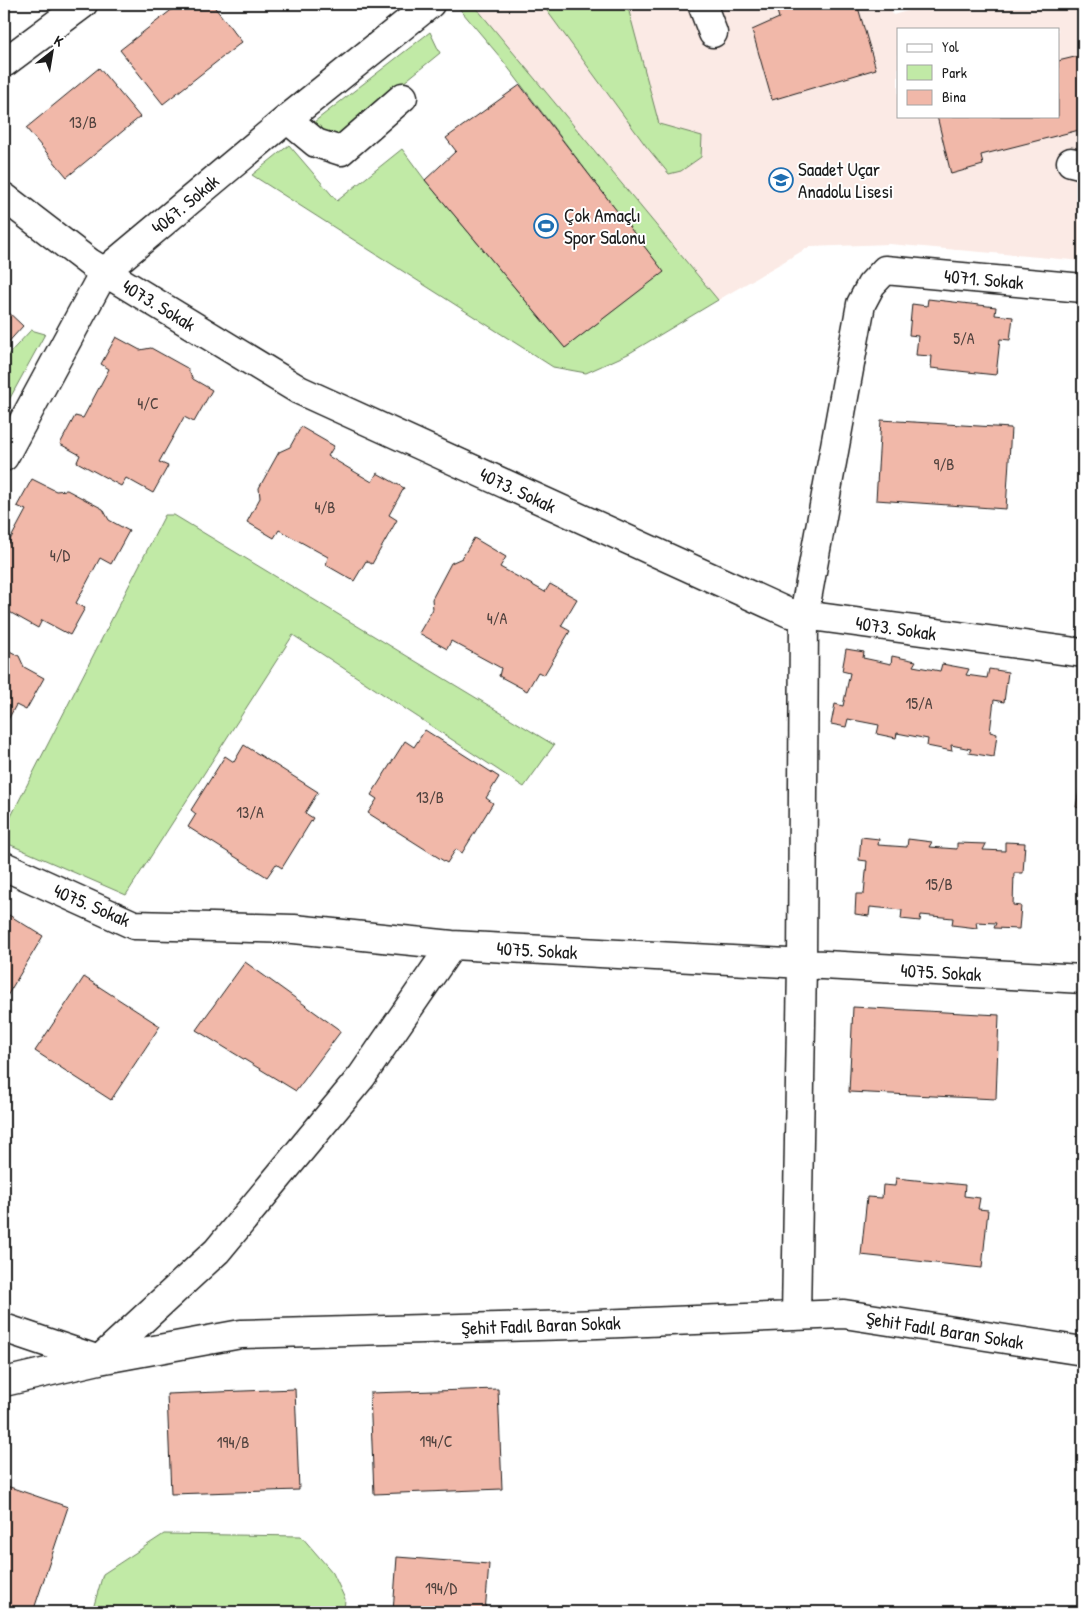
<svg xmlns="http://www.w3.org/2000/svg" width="1087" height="1616" font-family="'Patrick Hand',sans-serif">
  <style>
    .built { fill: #fbeae5; fill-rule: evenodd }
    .green { fill: #c1eaa6; stroke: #6e8361 }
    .building { fill: #f1b8a9; stroke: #1c1c1c }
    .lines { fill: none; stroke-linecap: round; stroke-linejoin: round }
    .minor-casing { stroke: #1c1c1c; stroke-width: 31 }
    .minor { stroke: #fff; stroke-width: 28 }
    .labels { text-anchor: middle; stroke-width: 4; stroke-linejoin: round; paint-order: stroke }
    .number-label { font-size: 16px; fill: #51433f }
    .poi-label { font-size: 19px; fill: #1c1c1c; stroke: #fff; text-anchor: start }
    .street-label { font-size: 19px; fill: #1c1c1c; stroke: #fff }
  </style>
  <rect width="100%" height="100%" fill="#fff"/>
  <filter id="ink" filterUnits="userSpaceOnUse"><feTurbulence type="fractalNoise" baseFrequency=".02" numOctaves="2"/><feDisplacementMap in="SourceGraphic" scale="10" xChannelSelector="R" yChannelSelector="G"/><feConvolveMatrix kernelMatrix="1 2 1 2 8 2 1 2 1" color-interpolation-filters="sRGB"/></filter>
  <g filter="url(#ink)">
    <path class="built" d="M473,4H889L893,15L932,4H1083V261L889,244L809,247L718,300ZM898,29H1058V116H898Z"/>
    <path class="green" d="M464,4H473L718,300L628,354L586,373L553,367L252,175L289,145L337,201L402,149L425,180L565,348L663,272L500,57L458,7Z
      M542,4H627L659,124L702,136L701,157L681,171L669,174L646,146Z
      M430,32L440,53L334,139L314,122Z
      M31,330L45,334L4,409V359Z
      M165,515H174L554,745L524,787L293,635L126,895L4,842V830Z
      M164,1534L301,1536L333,1573L345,1599L344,1612H92L103,1574Z"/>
    <path class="building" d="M179,4H212L242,42L163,104L120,50Z
      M775,4H857L876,69L772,100L752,30L779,18Z
      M1083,55V129L981,155L983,165L951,174L937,116H1058V61Z
      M99,68L140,117L67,177L26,128Z
      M520,85L664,272L565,348L425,180L456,151L446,138Z
      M928,299L996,307L995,315L1013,317L1010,340L1000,339L996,375L931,368L932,356L916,355L918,336L909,335L912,304L927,306Z
      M4,308L23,326L4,347Z
      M116,337L140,350L151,348L187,368L193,379L212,390L194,422L184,417L159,462L168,466L153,493L126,478L121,486L77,462L80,455L60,444L75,416L83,418L109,369L101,364Z
      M881,420L1011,428L1006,509L876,500Z
      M301,427L334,446L328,456L372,482L377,473L404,488L389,515L397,520L372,564L366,561L354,581L326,565L328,557L279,530L274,538L247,522L260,498L259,488L279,452L290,447Z
      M32,479L56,491L67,490L103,509L109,520L129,531L111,564L100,558L76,603L85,608L70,635L42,620L38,628L4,609V551L26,510L17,506Z
      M474,538L506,557L500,567L545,592L550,584L577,599L561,626L570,631L544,675L538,672L527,691L499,676L501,668L451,641L447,649L419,633L433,609L432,599L451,563L462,558Z
      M4,648L19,656L24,667L44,678L26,710L16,705L4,727Z
      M846,649L864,652L863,658L891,664L892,656L916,661L913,666L940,671L942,664L969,669L966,675L987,678L989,669L1008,672L1004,702L994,700L990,732L997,734L994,757L969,753L971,749L951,745L952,751L927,746L928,739L897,733L896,738L877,734L879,725L848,719L846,727L831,724L835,704L843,706L850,673L842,671Z
      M425,730L499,777L486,798L493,803L462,853L456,849L447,863L368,813L377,799L371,795L405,741L414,747Z
      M244,745L318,792L305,813L313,818L282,868L276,864L267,877L188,827L196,814L191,810L225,756L234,762Z
      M1083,768V809L1076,807Z
      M861,837L879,839L878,845L907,847L908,839L932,842L929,847L957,849V843L986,844L983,850L1005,851V842L1025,843L1023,873H1014L1013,905L1021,906L1019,929L994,928L996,923L976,922L977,928L952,925L953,918L921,915L920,921L901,919L902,910L870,907L869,916L855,914L856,894H864L867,861L859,860Z
      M4,912L43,936L4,1001Z
      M245,962L341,1031L296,1091L196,1030Z
      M84,977L160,1026L111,1100L35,1051Z
      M853,1007L999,1015L996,1099L849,1092Z
      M896,1178L965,1185L964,1196L980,1198L978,1209L988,1210L982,1268L861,1255L867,1197L882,1198L883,1185L895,1186Z
      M295,1389L299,1490L171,1494L167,1394Z
      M498,1389L502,1489L374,1494L370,1393Z
      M4,1485L68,1507L33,1612H27L4,1604Z
      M397,1557L489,1564L485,1612H393Z"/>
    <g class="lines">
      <g class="minor-casing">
        <path id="minor" d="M702,4L713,33
          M4,63L83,4
          M287,119L316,143L341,151L403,97
          M1071,162L1083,165
          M4,197L90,263L299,390L789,613L1083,653
          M4,457L104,272L287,119L430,4
          M4,866L134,925L294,929L452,945L1083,979
          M796,1316L802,964L804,615L861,304L871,285L885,270L1083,288
          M4,1328L99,1360L241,1334L573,1325L844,1314L1083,1351
          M4,1382L99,1360L217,1251L362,1076L452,945"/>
      </g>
      <use href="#minor" class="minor"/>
    </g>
  </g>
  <defs>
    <g id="school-ring" transform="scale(1.25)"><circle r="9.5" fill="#fff" stroke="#1f6fb2" stroke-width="1.5"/><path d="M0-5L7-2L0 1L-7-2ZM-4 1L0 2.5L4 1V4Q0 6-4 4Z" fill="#1f6fb2"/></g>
    <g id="stadium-ring" transform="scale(1.25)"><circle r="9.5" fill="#fff" stroke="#1f6fb2" stroke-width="1.5"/><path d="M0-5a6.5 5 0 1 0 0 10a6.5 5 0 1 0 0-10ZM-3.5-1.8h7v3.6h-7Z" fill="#1f6fb2"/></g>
  </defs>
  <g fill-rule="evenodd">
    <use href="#school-ring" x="781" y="180"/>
    <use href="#stadium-ring" x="546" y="226"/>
  </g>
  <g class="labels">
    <g class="number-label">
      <text x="83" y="128">13/B</text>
      <text x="964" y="344">5/A</text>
      <text x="148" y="409">4/C</text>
      <text x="944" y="470">9/B</text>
      <text x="325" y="513">4/B</text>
      <text x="60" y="561">4/D</text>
      <text x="497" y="624">4/A</text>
      <text x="919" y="709">15/A</text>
      <text x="430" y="803">13/B</text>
      <text x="250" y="818">13/A</text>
      <text x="939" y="890">15/B</text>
      <text x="436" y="1447">194/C</text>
      <text x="233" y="1448">194/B</text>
      <text x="441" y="1594">194/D</text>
    </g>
    <g class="poi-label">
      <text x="798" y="176">Saadet Uçar<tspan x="798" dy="22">Anadolu Lisesi</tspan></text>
      <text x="564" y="222">Çok Amaçlı<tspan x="564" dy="22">Spor Salonu</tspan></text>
    </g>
    <g class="street-label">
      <text transform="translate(185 204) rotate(-40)" y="7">4067. Sokak</text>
      <text transform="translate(984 279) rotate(5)" y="7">4071. Sokak</text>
      <text transform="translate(159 305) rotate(31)" y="7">4073. Sokak</text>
      <text transform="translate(518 490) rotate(25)" y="7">4073. Sokak</text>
      <text transform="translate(896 628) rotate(8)" y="7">4073. Sokak</text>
      <text transform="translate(92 905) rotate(23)" y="7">4075. Sokak</text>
      <text transform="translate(537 950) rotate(3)" y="7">4075. Sokak</text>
      <text transform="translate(941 972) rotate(3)" y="7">4075. Sokak</text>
      <text transform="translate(541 1325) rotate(-2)" y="7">Şehit Fadıl Baran Sokak</text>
      <text transform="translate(945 1330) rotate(9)" y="7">Şehit Fadıl Baran Sokak</text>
    </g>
  </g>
  <rect width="1087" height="1616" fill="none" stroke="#fff" stroke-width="20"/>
  <rect x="10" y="10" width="1067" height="1596" fill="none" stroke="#1c1c1c" stroke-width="2" filter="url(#ink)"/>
  <rect x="897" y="28" width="162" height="90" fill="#ffffff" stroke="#a4a4a4"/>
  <rect x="907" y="44" width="25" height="8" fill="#ffffff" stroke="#a4a4a4"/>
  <text x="942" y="52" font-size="15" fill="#1c1c1c">Yol</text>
  <rect x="907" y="65" width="25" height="15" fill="#c1eaa6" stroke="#a4a4a4"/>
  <text x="942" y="78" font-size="15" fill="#1c1c1c">Park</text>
  <rect x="907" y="90" width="25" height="15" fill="#f1b8a9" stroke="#a4a4a4"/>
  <text x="942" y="102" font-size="15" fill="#1c1c1c">Bina</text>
  <g transform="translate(52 52) rotate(31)" stroke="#ffffff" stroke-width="4" paint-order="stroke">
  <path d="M0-4L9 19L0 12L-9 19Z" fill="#1c1c1c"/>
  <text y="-8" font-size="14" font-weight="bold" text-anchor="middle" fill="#1c1c1c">K</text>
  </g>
</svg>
